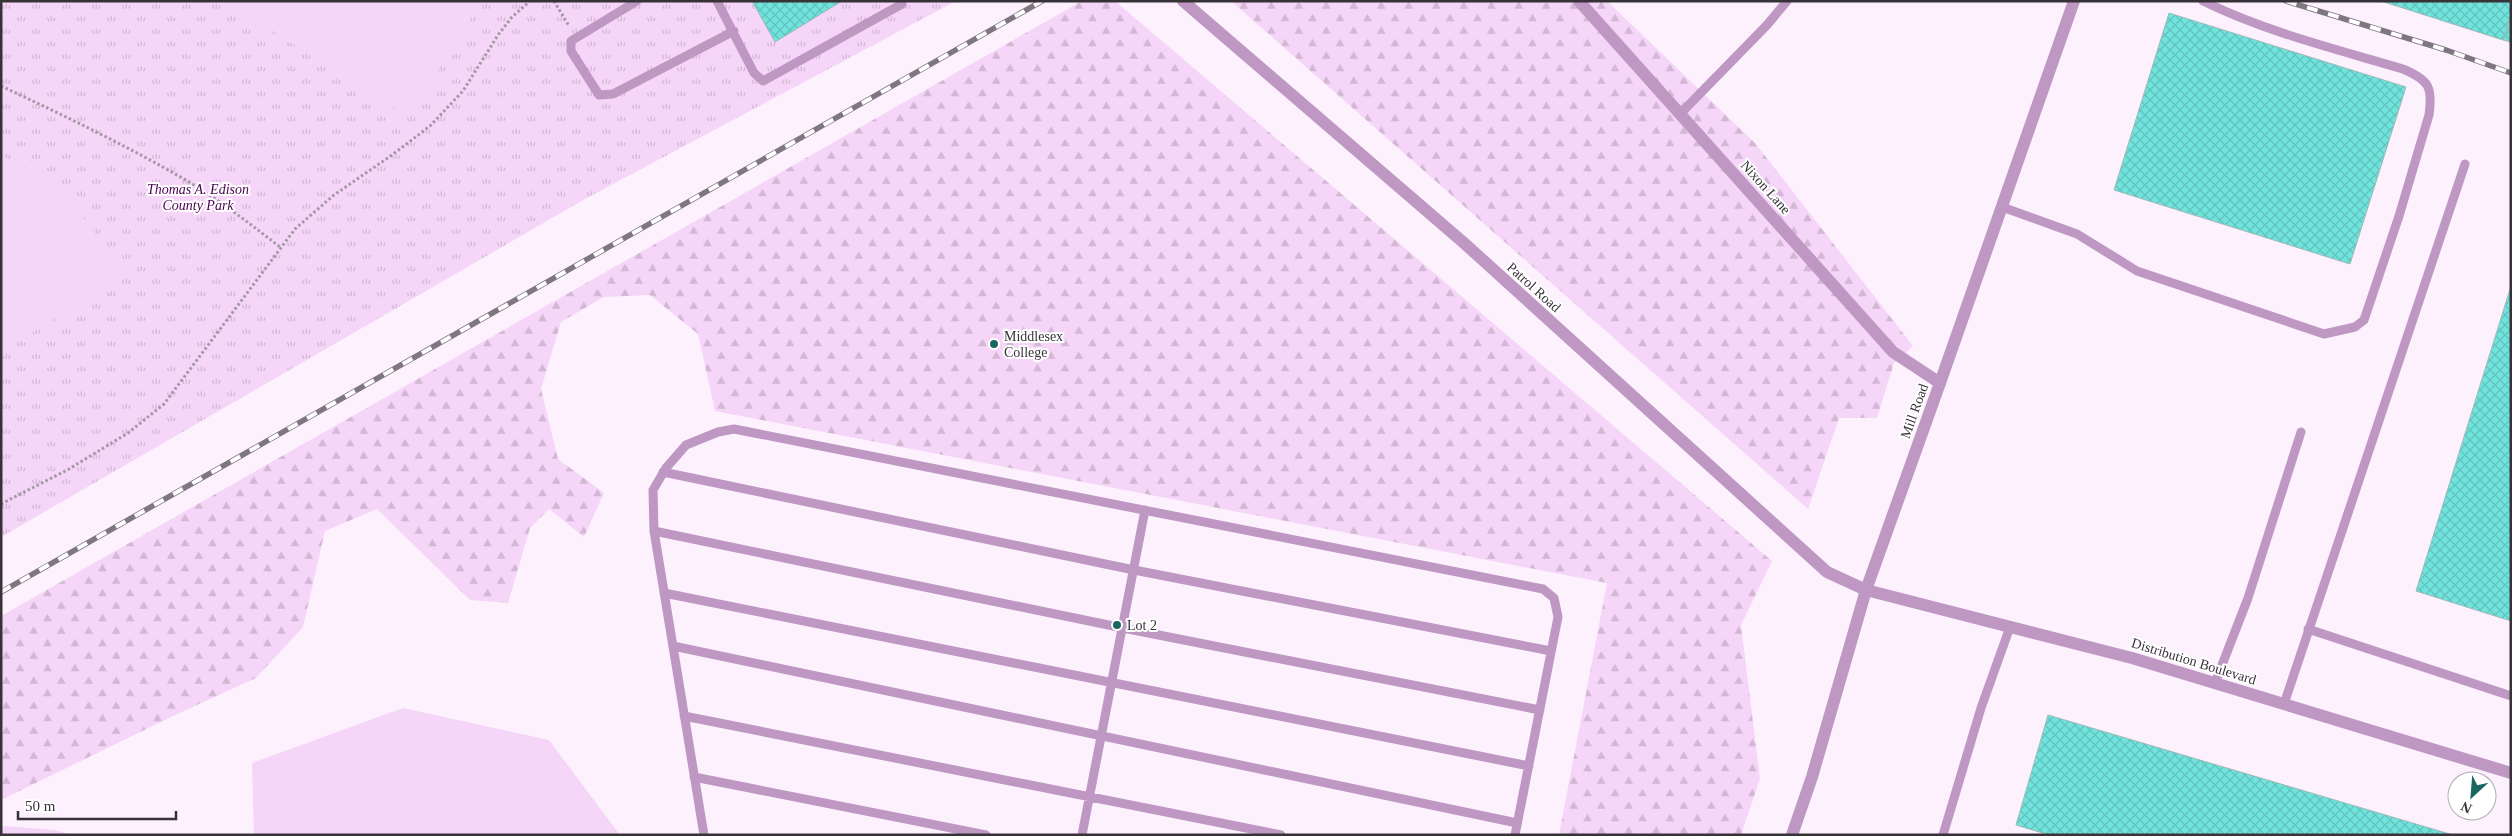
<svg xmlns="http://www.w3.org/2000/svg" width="2512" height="836" font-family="Georgia,serif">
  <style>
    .grass { fill: url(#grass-tufts) }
    .forest { fill: url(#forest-firs) }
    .garden { fill: #f5d5f8 }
    .building { fill: url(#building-cross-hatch); stroke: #a0b8b6 }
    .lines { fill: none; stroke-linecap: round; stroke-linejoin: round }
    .path { stroke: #a299a3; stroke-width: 3; stroke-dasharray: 2.5 2.5; stroke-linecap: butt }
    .service { stroke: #be98c3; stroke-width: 9 }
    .minor { stroke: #be98c3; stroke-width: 12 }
    .tertiary { stroke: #be98c3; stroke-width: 12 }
    .rail-casing { stroke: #7f7780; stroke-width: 5.5 }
    .rail { stroke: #fff; stroke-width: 4; stroke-dasharray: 11; stroke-linecap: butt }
    .poi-dot { fill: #196663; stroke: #fff; stroke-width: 2 }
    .labels { text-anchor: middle; stroke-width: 4; stroke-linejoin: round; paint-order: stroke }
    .street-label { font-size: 14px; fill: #373238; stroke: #fff }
    .park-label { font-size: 14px; font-style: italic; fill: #490352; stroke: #fff }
    .poi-label { font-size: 14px; fill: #373238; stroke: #fff; text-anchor: start }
  </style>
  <defs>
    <pattern id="grass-tufts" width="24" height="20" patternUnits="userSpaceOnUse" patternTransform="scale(1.25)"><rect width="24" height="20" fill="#f5d5f8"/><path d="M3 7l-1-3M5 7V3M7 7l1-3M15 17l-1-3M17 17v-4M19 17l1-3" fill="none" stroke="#d3b7d5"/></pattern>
    <pattern id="forest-firs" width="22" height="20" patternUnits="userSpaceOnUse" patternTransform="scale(1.25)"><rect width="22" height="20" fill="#f5d5f8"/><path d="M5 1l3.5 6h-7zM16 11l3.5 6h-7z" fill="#d3b7d5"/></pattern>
    <pattern id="building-cross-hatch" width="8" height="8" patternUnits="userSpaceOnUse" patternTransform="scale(1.25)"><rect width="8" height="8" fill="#70e3dc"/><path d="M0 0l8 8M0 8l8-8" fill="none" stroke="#62c3be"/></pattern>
  </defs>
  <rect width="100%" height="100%" fill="#fdf1fe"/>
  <path class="grass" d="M1,1H956L585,199L1,537Z"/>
  <path class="forest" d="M1082,1H1115L1772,561L1741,625L1760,779L1741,835H1559L1607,583L715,411L698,334L650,295L604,297L561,322L541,389L558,459L604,493L584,537L549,509L530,528L508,603L470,600L377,509L325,531L303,627L256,678L175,715L1,800V616Z
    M1231,1H1607L1755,143L1913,346L1894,363L1877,418H1839L1808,509Z"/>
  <path class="garden" d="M225,1H482L408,117Z
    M1,155L33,173L76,208L127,277L1,350Z
    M403,708L549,740L620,835H254L252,763Z
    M6,826L55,830L72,835H1V827Z"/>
  <path class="building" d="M752,1H842L775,42Z
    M2381,1H2511V15L2503,40Z
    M2169,13L2406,87L2350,264L2114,190Z
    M2511,15V42L2503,40Z
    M2511,286V621L2416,591Z
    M2048,715L2453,835H2049L2016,825Z"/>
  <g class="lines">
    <path class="path" d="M554,1L569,26
      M1,86C63,115 125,145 184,179C218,199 249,223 280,247
      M1,504L69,469L128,433L164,404L295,229L334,195L392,155L430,126L463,91L498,35L512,17L530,1"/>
    <path class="service" d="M637,1L571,41V51L599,95L613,94L734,31
      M717,1L754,73L763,81L902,4
      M1680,114L1767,25L1787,1
      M2002,207L2077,234L2137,271L2324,334L2355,327L2364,320L2399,216L2429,115C2433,87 2429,80 2403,69C2336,49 2266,32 2203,1
      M663,472L1134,570L1551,651
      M654,531L1123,628L1540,710
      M664,593L1529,766
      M2308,629L2511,696
      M673,646L1517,823
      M2215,683L2248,598L2301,432
      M2284,704L2465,164
      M684,716L1281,835
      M694,777L986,835
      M704,835L654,531L653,490L666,468L686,445L718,432L734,429L1543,589L1554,598L1558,617L1515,835
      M1082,835L1145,510
      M1943,835L1981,708L2010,627"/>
    <path class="minor" d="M1183,1L1464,243L1827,572L1866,590L2132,658L2511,773
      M1579,1L1893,352L1940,383L2074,1"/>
    <path class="tertiary" d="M1792,835L1812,777L1866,590L1940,383"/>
    <g class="rail-casing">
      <path id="rail" d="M2286,1L2446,50L2511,73
        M1,592L1042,1"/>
    </g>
    <use href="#rail" class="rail"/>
  </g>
  <g class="poi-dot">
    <circle cx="994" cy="344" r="5"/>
    <circle cx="1117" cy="625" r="5"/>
  </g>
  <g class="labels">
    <g class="street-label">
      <text transform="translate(1766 187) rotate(48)" y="5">Nixon Lane</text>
      <text transform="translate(1534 287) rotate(42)" y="5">Patrol Road</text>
      <text transform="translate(1914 411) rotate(-70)" y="5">Mill Road</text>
      <text transform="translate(2194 661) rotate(17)" y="5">Distribution Boulevard</text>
    </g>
    <g class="park-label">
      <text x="198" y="194">Thomas A. Edison<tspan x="198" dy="16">County Park</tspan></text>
    </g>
    <g class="poi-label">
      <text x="1004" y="341">Middlesex<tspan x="1004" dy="16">College</tspan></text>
      <text x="1127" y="630">Lot 2</text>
    </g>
  </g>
  <rect width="2512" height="836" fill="none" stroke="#373238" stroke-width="5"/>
  <g transform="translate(2472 796) rotate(206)"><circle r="24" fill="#ffffff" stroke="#afadaf"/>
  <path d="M0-4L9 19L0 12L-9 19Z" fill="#196663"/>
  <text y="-8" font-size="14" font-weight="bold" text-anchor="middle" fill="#373238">N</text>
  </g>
  <path d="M18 811v8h158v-8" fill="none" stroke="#373238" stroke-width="2.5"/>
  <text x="25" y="811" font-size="15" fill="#373238" stroke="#ffffff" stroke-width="4" paint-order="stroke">50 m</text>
</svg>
